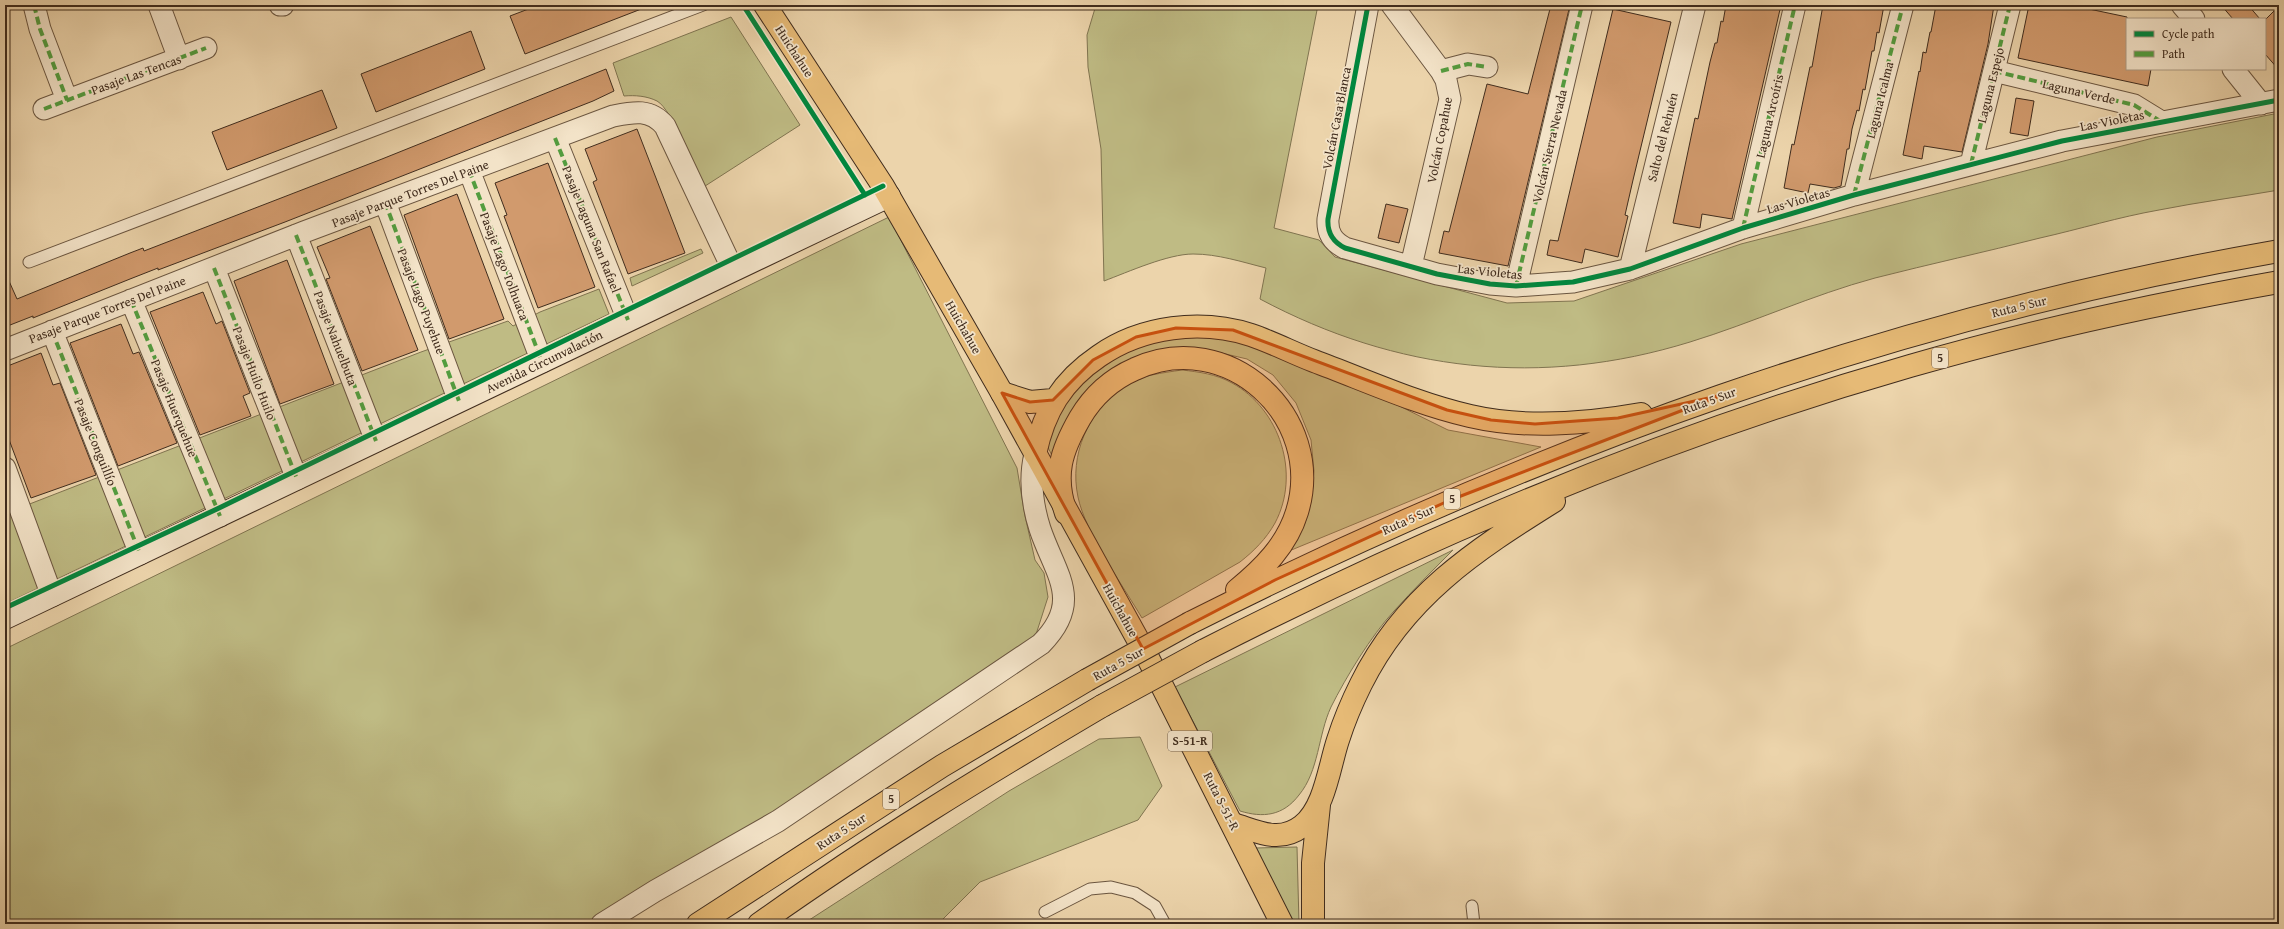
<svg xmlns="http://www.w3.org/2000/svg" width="2284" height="929" font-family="'Gentium Book Plus',serif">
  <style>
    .green { fill: #bfbb84; stroke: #807450 }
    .building { fill: #d19a6d; stroke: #402c1d }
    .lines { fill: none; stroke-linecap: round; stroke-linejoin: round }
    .service-casing { stroke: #6b5640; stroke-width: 13 }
    .minor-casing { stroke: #6b5640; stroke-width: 23 }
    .secondary-casing { stroke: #402c1d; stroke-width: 24 }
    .primary-casing { stroke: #402c1d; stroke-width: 24 }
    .motorway-casing { stroke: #402c1d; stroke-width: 24 }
    .service { stroke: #f3e3c8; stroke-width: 11 }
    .minor { stroke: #f3e3c8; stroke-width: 21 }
    .secondary { stroke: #f3e3c8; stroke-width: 22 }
    .primary { stroke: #e6ba76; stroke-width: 22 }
    .motorway { stroke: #e6ba76; stroke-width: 22 }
    .motorway-bridge-casing { stroke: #402c1d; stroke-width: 24; stroke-linecap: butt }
    .motorway-bridge { stroke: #e6ba76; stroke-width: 22 }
    .quiet { stroke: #539d3f; stroke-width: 4; stroke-dasharray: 8 4; stroke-linecap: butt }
    .cycleway-casing { stroke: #f3e3c8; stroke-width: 8 }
    .cycleway { stroke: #00873e; stroke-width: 5 }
    .marked { fill: #c6500f; fill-opacity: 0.2; stroke: #c6500f; stroke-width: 3; stroke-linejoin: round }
    .labels { text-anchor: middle; stroke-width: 3.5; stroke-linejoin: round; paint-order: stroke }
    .shield { fill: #f3e3c8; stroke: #766350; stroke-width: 1 }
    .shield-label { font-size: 12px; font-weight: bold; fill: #402c1d }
    .street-label { font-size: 13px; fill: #402c1d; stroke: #f3e3c8 }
  </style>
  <rect width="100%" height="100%" fill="#ecd4ab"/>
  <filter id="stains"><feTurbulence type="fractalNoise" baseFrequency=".005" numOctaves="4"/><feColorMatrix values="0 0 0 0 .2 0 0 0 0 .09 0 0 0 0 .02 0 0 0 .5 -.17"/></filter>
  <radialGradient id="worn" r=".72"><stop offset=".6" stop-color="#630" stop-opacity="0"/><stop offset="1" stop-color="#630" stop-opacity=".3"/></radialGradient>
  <path class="green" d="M1096,5H1318L1274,228L1319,240L1335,257L1507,303L1574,301L1741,244L2157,137L2279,113V190C2239,197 2199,202 2159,210C2119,217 2080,229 2040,238C1985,252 1930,264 1875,278C1812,295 1752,323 1690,342C1541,388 1397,372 1260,299L1266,268C1242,262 1218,254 1193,254C1168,254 1128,272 1104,281L1101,149L1088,67L1087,35Z
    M731,17L800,125L702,188C695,170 672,109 657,101C647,96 635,95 624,96L613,63Z
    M889,217L1017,468L1025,516L1035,560L1044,573L1048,597L1031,650L602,924H5V649Z
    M701,249L703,253L632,286L630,278Z
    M599,289L609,314L5,604V504L9,512L421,352L508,321L513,326L540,312Z
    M1202,335L1251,344L1373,393L1448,430L1541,447L1289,551L1305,523L1311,501L1314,471L1311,440L1296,403L1273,375L1247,359L1213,351L1169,349L1127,361L1055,462L1044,439L1078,377L1152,338Z
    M1182,370C1199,372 1216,374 1232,383C1280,409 1301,474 1275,523C1266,539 1254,551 1240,562L1142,618C1123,586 1085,532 1078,497C1069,455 1088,411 1124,386C1141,375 1162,373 1182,370Z
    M1453,550C1433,570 1413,590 1394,611C1371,636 1346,677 1331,707C1318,735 1319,771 1299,795C1283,816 1263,818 1240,811L1175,687Z
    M1140,737L1162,786L1138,820L980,882L938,924H803L1009,791L1099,739Z
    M1297,847L1299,924H1290L1255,848Z"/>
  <path class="building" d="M539,5H649V6L525,54L510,16Z
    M1551,5H1570L1508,266L1439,253L1444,231L1449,232L1487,84L1528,94Z
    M1726,5H1749L1762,8V5H1781L1732,219L1702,214L1700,228L1673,223L1695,118L1698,119L1710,62L1715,43H1717L1721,21L1723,22Z
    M1823,5H1884L1879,33L1877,32L1874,51H1872L1865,90L1863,89L1859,111L1857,110L1852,129L1849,149H1847L1841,186L1834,188L1810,184L1808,193L1784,188L1792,144L1794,145L1810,67H1812Z
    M1936,5H1994L1988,44L1962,152L1924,146L1922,159L1903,155L1919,71L1920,72L1923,52L1926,53L1930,32H1931Z
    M2029,5H2070L2127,17V69H2151L2148,86L2018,58Z
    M2221,5H2248L2260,19H2233Z
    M2279,6V70L2265,54V20Z
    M1613,9L1671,22L1633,180L1625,215L1628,216L1618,257L1585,249L1582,263L1547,255L1550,240L1558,241Z
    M471,31L485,69L376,112L361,74Z
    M606,69L614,91L593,101L285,222L158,270V268L130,279L33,318V316L5,327V272L17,299L130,253L143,248L144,251L382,159Z
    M322,90L337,128L227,170L212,132Z
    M2016,98L2034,101L2028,136L2010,133Z
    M637,129L685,253L628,274L593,182L597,180L585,149Z
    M548,163L595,287L538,308L504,216L507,215L495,183Z
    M457,194L504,319L449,339L404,215Z
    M1386,204L1408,209L1399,243L1378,238Z
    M370,226L418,350L362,371L326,279L330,278L317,247Z
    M287,260L334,384L280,404L234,281Z
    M203,292L216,324L222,321L250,393L243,396L251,416L200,435L150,312Z
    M121,324L133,354L139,352L177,443L118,466L70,343Z
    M41,353L53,385L60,383L96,475L31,498L5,429V367Z"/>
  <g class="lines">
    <g class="service-casing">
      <path id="service" d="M29,262L703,5
        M1472,906L1474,924
        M1045,912L1090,889L1111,887L1135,893L1155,906L1165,924"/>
    </g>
    <g class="minor-casing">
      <path id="minor" d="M34,5L40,29L67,100
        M159,5L179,59
        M280,5H283
        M1368,5L1328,219C1327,233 1333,242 1345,248L1437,274L1490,284L1516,286L1573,282L1630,269L1743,228L1854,195L2062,141L2279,100
        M1392,5L1441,71L1446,80L1450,99L1411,266
        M2182,5L2194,19
        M2233,69L2261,104
        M1441,71L1468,64L1487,67
        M1994,71L2134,105L2160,121
        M44,109L206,48
        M555,138L628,320
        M1971,164L2010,5
        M469,170L542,362
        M1854,195L1903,5
        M385,202L459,401
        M1743,228L1795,5
        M296,235L376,441
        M214,268L297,479
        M1630,269L1695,5
        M1516,286L1582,5
        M131,300L220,516
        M52,331L140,554
        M5,350L304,232L613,116C633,112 650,108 665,126L733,270
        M5,468L52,596
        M602,924L655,891L778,821L1041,644C1084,601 1055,574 1040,529C1032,504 1029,479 1035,454"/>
    </g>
    <g class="secondary-casing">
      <path id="secondary" d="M5,618L889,196"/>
    </g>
    <g class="primary-casing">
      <path id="primary" d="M765,5L883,186L1002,393L1148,658L1282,924"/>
    </g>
    <g class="motorway-casing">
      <path id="motorway" d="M1002,393L1030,402L1053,400
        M1035,454C1044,411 1062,381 1099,356C1142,326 1201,319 1251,335C1272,342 1293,353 1314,361C1365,380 1417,404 1470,416C1526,429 1585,424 1641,414
        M1066,513C1053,475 1061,451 1080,418C1093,396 1112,379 1135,369C1228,326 1326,417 1297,512C1287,545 1263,569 1237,590
        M1190,623C1539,447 1893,318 2279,251
        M1203,651C1429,535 1666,436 1910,366C2031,331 2155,304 2279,282
        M1233,824C1257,831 1279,844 1302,826C1325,808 1329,767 1338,740C1344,721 1352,702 1361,684C1404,597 1474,551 1554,501
        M698,924L942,766L1087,680
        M759,924C870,845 985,775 1102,706
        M1313,924V863L1319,805"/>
    </g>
    <use href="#service" class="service"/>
    <use href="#minor" class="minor"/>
    <use href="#secondary" class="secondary"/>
    <use href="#primary" class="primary"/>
    <use href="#motorway" class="motorway"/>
    <g class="motorway-bridge-casing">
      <path id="motorway-bridge" d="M1087,680L1190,623
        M1102,706L1203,651"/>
    </g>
    <use href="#motorway-bridge" class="motorway-bridge"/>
    <path class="quiet" d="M34,5L40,29L67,100
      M280,5H283
      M1441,71L1468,64L1487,67
      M1994,71L2134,105L2160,121
      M44,109L206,48
      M555,138L628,320
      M1971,164L2010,5
      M469,170L542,362
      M1854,195L1903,5
      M385,202L459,401
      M1743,228L1795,5
      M296,235L376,441
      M214,268L297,479
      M1516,286L1582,5
      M131,300L220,516
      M52,331L140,554"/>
    <g class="cycleway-casing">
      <path id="cycleway" d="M743,5L865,195
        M1368,5L1328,219C1327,233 1333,242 1345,248L1437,274L1490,284L1516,286L1573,282L1630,269L1743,228L1854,195L2062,141L2279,100
        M5,608L217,509L883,186"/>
    </g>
    <use href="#cycleway" class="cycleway"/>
  </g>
  <path class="marked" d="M1176,328L1233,330L1447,410L1491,420L1535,424L1618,418L1722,395L1448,501L1275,580L1143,649L1002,393L1030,402L1053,400L1093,360L1136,337Z"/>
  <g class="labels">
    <g class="shield">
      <rect x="1932" y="348" width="16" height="20" rx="3"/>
      <rect x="1444" y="489" width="16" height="20" rx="3"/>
      <rect x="1168" y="731" width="44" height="20" rx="3"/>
      <rect x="883" y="789" width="16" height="20" rx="3"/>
    </g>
    <g class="shield-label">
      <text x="1940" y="362">5</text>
      <text x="1452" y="503">5</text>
      <text x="1190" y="745">S-51-R</text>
      <text x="891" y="803">5</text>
    </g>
    <g class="street-label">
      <text transform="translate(795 51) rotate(57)" y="5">Huichahue</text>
      <text transform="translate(136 74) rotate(-20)" y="5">Pasaje Las Tencas</text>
      <text transform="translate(1990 85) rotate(-76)" y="5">Laguna Espejo</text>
      <text transform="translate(2079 91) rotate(13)" y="5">Laguna Verde</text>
      <text transform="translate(1879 100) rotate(-76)" y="5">Laguna Icalma</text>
      <text transform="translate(1769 116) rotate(-77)" y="5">Laguna Arcoíris</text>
      <text transform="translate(1336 118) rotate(-79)" y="5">Volcán Casa Blanca</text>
      <text transform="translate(2112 120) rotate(-11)" y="5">Las Violetas</text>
      <text transform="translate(1662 137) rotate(-76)" y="5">Salto del Rehuén</text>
      <text transform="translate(1439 140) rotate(-79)" y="5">Volcán Copahue</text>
      <text transform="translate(1549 146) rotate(-77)" y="5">Volcán Sierra Nevada</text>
      <text transform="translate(410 193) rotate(-21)" y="5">Pasaje Parque Torres Del Paine</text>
      <text transform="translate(1798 200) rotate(-16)" y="5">Las Violetas</text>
      <text transform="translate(592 229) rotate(68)" y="5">Pasaje Laguna San Rafael</text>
      <text transform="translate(505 266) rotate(69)" y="5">Pasaje Lago Tolhuaca</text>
      <text transform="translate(1490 271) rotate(6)" y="5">Las Violetas</text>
      <text transform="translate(422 301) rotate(69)" y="5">Pasaje Lago Puyehue</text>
      <text transform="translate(2019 306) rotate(-14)" y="5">Ruta 5 Sur</text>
      <text transform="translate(107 309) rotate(-21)" y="5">Pasaje Parque Torres Del Paine</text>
      <text transform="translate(964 327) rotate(60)" y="5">Huichahue</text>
      <text transform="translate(336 338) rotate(69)" y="5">Pasaje Nahuelbuta</text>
      <text transform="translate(544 361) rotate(-26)" y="5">Avenida Circunvalación</text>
      <text transform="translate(255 373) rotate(69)" y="5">Pasaje Huilo Huilo</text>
      <text transform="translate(1709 400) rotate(-20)" y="5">Ruta 5 Sur</text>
      <text transform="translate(175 408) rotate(68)" y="5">Pasaje Huerquehue</text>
      <text transform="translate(96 442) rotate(68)" y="5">Pasaje Conguillío</text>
      <text transform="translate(1408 519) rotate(-24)" y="5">Ruta 5 Sur</text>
      <text transform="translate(1121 610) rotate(61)" y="5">Huichahue</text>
      <text transform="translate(1118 663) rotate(-29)" y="5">Ruta 5 Sur</text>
      <text transform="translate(1222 801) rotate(63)" y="5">Ruta S-51-R</text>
      <text transform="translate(841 831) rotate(-33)" y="5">Ruta 5 Sur</text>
    </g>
  </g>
  <rect width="2284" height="929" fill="none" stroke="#ecd4ab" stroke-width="20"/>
  <rect x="6" y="6" width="2272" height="917" fill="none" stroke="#402c1d" stroke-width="2"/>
  <rect x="10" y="10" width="2264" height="909" fill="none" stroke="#402c1d"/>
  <rect x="2126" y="18" width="140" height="52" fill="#f3e3c8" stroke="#ab9a84"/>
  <rect x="2134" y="31" width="20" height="6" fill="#00873e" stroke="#ab9a84"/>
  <text x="2162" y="38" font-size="12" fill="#402c1d">Cycle path</text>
  <rect x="2134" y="51" width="20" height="6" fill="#539d3f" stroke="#ab9a84"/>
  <text x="2162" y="58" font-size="12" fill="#402c1d">Path</text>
  <rect width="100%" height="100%" filter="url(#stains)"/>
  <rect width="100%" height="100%" fill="url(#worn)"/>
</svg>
